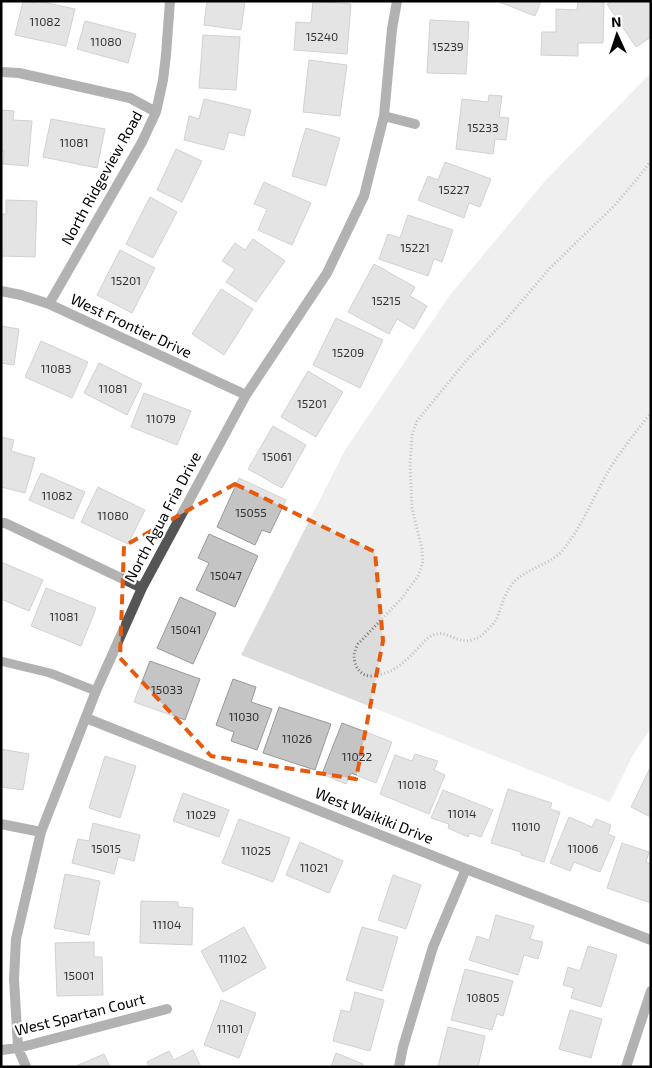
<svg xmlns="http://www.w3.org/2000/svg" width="652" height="1068" font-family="'Exo 2',sans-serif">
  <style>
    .green { fill: #dcdcdc }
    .building { fill: #c4c4c4; stroke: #999 }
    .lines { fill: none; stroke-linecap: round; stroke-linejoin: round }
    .path { stroke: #777; stroke-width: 3; stroke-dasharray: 1 2.5; stroke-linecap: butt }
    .lane { stroke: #555; stroke-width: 9 }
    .street { stroke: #555; stroke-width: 10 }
    .marked { fill: none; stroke: #e8590c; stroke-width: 4; stroke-dasharray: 10 6; stroke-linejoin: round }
    .labels { text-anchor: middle; stroke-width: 4.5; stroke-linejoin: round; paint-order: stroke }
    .number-label { font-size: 12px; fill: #313131 }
    .street-label { font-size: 15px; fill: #000; stroke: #fff }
  </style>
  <rect width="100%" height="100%" fill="#fff"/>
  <path class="green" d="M651,73V728L633,755L610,802L241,655L345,450L450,295L545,181Z"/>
  <path class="building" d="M23,1L35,3V1H38L75,9L66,46L15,35Z
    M207,1H245L241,30L204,25Z
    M313,1L351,4L347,54L294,50L296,22L311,23Z
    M497,1H541L535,16Z
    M578,1L604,2L603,43H578V56L541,55L542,32H556V9L577,10Z
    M612,1H651V37L636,47L607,4Z
    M430,20L469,22L466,74L427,73Z
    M85,21L136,34L128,63L77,49Z
    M203,35L240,37L236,90L199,88Z
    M309,60L347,65L340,116L303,112Z
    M489,95L502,96L499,117L509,118L506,140L495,139L493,154L456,149L462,99L488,102Z
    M204,99L251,110L244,136L229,132L224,150L184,140L189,116L199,119Z
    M1,110L14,111L13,120L32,121L28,166L3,164L4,151H1Z
    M51,119L105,129L97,168L43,157Z
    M306,128L340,138L326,186L292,176Z
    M176,149L202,161L182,202L157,190Z
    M445,162L491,179L480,207L469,203L464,218L418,200L428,176L438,180Z
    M264,182L311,203L292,245L258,230L267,209L254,204Z
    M150,197L177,212L153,258L126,244Z
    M6,200L37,201L35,257L1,256V214H6Z
    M408,215L453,230L442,262L434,259L428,276L379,259L388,234L400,238Z
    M253,239L285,261L256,302L226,282L235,269L222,261L235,243L245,250Z
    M120,250L155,268L132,313L97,295Z
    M374,264L415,287L410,296L427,306L414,329L397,319L389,334L348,312Z
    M221,289L253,309L224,355L192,334Z
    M336,318L383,340L360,388L313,365Z
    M1,326L19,329L14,365L1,363Z
    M41,341L88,362L72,398L25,377Z
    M99,363L142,384L127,415L84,393Z
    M308,371L343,392L316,437L281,417Z
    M144,393L191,411L177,445L131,427Z
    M273,426L306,445L282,488L248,469Z
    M1,437L14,440L11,451L35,458L25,493L1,487Z
    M41,473L85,492L73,519L29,500Z
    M239,478L286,500L270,533L262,530L255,545L217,527Z
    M98,487L145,510L128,544L81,522Z
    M209,534L258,556L235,607L196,590L209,563L198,558Z
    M1,562L43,580L29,611L1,599Z
    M46,588L96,608L81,646L31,626Z
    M180,597L216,613L193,664L157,648Z
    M150,661L200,679L185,720L134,702Z
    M233,679L256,687L251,702L272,709L257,750L231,741L234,732L216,725Z
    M279,707L331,724L315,770L263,753Z
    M342,723L392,742L376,783L351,773L346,784L322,774Z
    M1,749L29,754L23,790L1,787Z
    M415,754L438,761L434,770L445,775L429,814L380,794L395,755L412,761Z
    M105,756L136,766L120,818L89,808Z
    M651,766V817L631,807Z
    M508,789L552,803L550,809L560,812L544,862L521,855V852L491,843Z
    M443,790L493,810L481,837L470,833L468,837L448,828L449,824L431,818Z
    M183,793L229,810L219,837L173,821Z
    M569,817L592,827L596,819L611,825L608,834L615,837L600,872L574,862L570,871L550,863Z
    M239,819L290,838L273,882L222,863Z
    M93,823L140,835L134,861L118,857L114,874L72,863L78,839L89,841Z
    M300,842L343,861L329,893L286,875Z
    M622,843L649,852L646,862L651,864V903L607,888Z
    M65,874L100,881L89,935L54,928Z
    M393,875L421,885L406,929L378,920Z
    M141,901L178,902V907L193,908L192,945L140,943Z
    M496,915L534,926L530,939L543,942L538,959L524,955L518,975L469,960L477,936L489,940Z
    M244,927L266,968L223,992L201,951Z
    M362,927L398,937L382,991L346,980Z
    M94,942V957H102L103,995L57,996L55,943Z
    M588,946L617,955L601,1007L571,998L574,988L563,985L568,967L580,971Z
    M465,969L513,981L503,1016L497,1014L492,1030L451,1020Z
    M355,992L384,1000L370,1051L333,1041L341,1010L350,1012Z
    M221,1000L256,1013L239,1058L204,1045Z
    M570,1010L602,1019L591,1058L559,1049Z
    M448,1027L485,1036L478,1067H438Z
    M193,1050L201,1067H149L147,1062L169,1051L174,1060Z
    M336,1053L363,1064L362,1067H331Z
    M104,1054L110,1067H74Z"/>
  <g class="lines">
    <path class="path" d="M651,161L637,179L614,206L550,268L504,322L466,361L417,421L412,435L410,464L412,508L422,549L423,562L418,576L402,598L358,644C355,650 353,655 355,662C357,670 362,676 371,676C393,675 407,660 421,645C425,641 430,635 436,634C448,631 458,644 472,640C476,638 479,638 482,635C487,630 494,624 497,618C502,606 504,594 513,583C526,568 549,566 563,550C583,525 595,493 612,465C624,447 637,430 651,413"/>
    <path class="lane" d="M1,661L50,673L96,691"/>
    <path class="street" d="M1,72L19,73L130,98L156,112
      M384,116L415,124
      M1,291L21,295L49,304L246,395
      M49,304L142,142L156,112L163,80L166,55L170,1
      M1,523H5L142,588
      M86,718L466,869L651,940
      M1,824L41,832
      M1,1050L18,1048L167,1009
      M26,1067L18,1048L14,979L16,939L41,832L96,691L142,588L246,395L327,273L364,196L384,116L392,29L397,1
      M399,1067L403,1047L433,947L466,869
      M626,1067L651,991"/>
  </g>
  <path d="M0 0H652V1068H0ZM235,484L375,552L383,641L356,779L211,756L120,658L124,546Z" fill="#fff" fill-opacity=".55" fill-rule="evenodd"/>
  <path class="marked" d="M235,484L375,552L383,641L356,779L211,756L120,658L124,546Z"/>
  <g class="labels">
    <g class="number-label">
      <text x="45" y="26">11082</text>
      <text x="322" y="41">15240</text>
      <text x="106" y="46">11080</text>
      <text x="448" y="51">15239</text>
      <text x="483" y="132">15233</text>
      <text x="74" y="147">11081</text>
      <text x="454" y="194">15227</text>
      <text x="415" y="252">15221</text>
      <text x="126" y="285">15201</text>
      <text x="386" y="305">15215</text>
      <text x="348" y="357">15209</text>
      <text x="56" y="373">11083</text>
      <text x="113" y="393">11081</text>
      <text x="312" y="408">15201</text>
      <text x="161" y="423">11079</text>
      <text x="277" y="461">15061</text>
      <text x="57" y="500">11082</text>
      <text x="251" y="517">15055</text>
      <text x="113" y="520">11080</text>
      <text x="226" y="580">15047</text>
      <text x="64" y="621">11081</text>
      <text x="186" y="634">15041</text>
      <text x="167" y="694">15033</text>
      <text x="244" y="721">11030</text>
      <text x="297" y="743">11026</text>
      <text x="357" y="761">11022</text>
      <text x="412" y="789">11018</text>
      <text x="462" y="818">11014</text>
      <text x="201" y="819">11029</text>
      <text x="526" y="831">11010</text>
      <text x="106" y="853">15015</text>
      <text x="583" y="853">11006</text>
      <text x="256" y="855">11025</text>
      <text x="314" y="872">11021</text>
      <text x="167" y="929">11104</text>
      <text x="233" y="963">11102</text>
      <text x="79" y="980">15001</text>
      <text x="483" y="1002">10805</text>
      <text x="230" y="1033">11101</text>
    </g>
    <g class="street-label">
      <text transform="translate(102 178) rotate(-61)" y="5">North Ridgeview Road</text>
      <text transform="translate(131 326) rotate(25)" y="5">West Frontier Drive</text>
      <text transform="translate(163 517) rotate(-62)" y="5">North Agua Fria Drive</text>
      <text transform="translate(374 816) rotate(22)" y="5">West Waikiki Drive</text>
      <text transform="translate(80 1015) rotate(-14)" y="5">West Spartan Court</text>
    </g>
  </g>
  <rect width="652" height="1068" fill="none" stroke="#000000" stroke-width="5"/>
  <g transform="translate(617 35) rotate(357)" stroke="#ffffff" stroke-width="4" paint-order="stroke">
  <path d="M0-4L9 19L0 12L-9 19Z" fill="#000000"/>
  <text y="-8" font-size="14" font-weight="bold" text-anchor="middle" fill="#000000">N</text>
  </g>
</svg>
